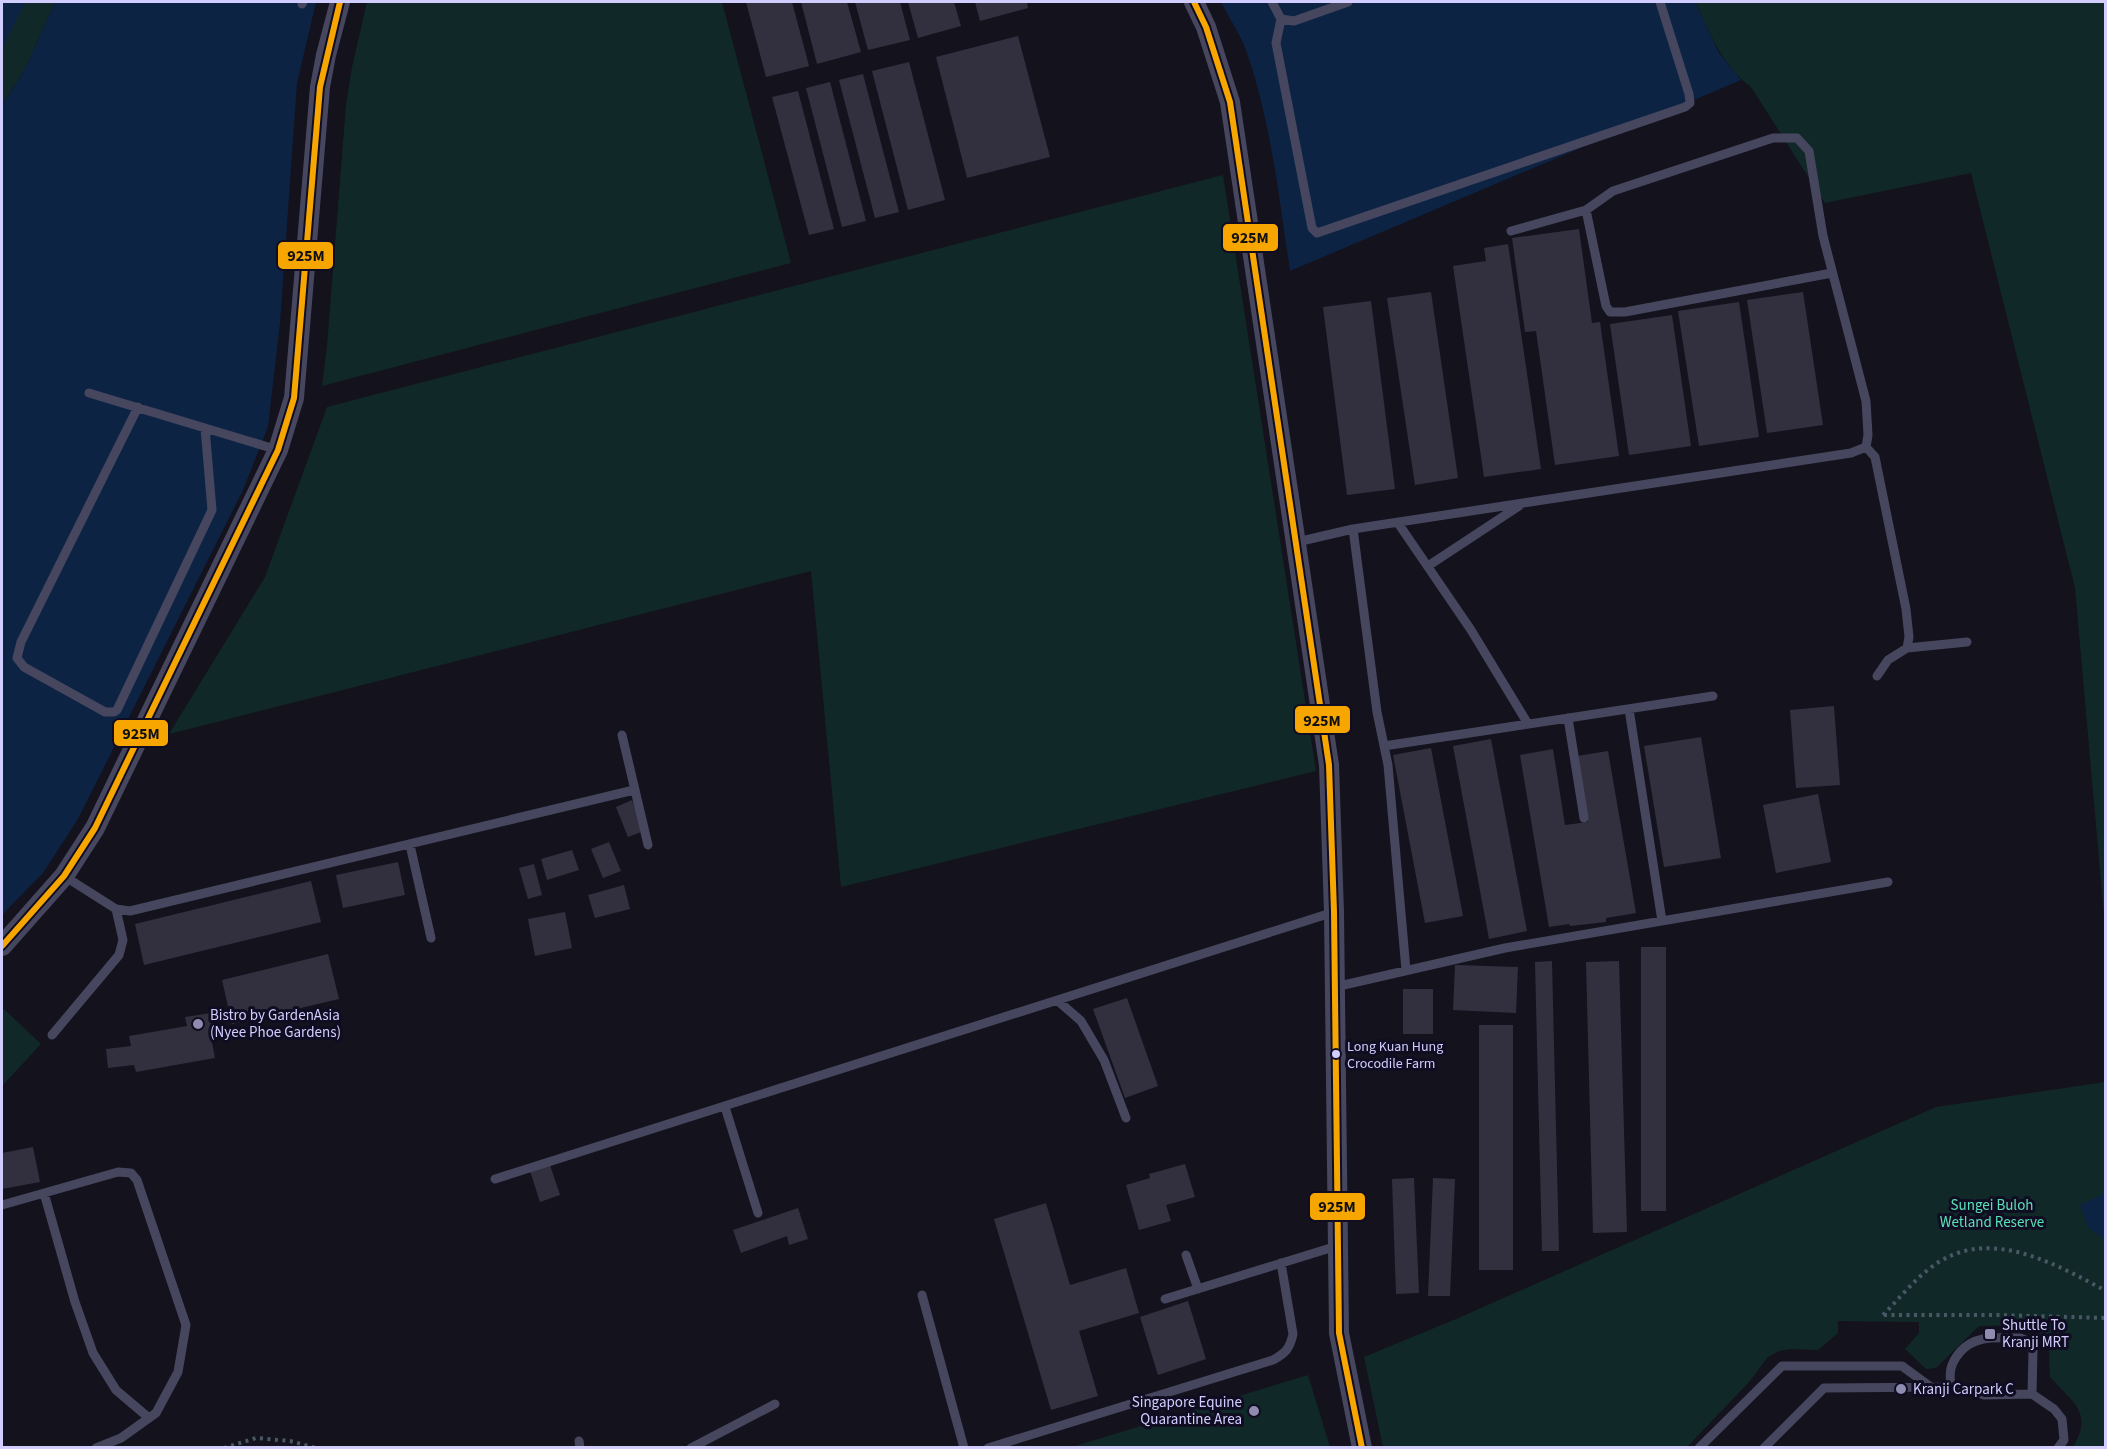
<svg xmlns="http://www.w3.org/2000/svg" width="2107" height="1449" font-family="'Source Sans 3',sans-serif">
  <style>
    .green { fill: #112828 }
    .water { fill: #0d2343 }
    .building { fill: #32303f }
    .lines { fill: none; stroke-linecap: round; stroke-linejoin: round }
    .path { stroke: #485865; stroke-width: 4; stroke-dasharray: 3 4.5; stroke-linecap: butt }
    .lane { stroke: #46465e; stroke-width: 9 }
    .street { stroke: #46465e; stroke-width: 20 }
    .bus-1-casing { stroke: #100d22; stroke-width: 10 }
    .bus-1 { stroke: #f7a600; stroke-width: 6 }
    .poi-dot { fill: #8f8cb0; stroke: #100d22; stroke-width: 2 }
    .bus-dot { fill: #d1ceff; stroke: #100d22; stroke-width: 2 }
    .labels { text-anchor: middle; stroke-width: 6; stroke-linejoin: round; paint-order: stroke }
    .bus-label { font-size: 14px; fill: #d1ceff; stroke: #100d22; text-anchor: start }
    .poi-label { font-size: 15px; fill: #d1ceff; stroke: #100d22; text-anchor: start }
    .park-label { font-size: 15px; fill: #58e0b8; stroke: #100d22 }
    .line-badge { stroke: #100d22; stroke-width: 2 }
    .pale-badge-label { font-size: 16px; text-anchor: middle; font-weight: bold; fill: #111 }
  </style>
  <rect width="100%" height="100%" fill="#14121d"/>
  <path class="green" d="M2,2H55L26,67L2,106Z
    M367,2H722L791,263L322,386L327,346L346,105L352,67Z
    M1695,2H2105V927L2075,588L1971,173L1825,203L1751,87C1722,66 1710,33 1695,2Z
    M1223,175L1316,771L841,887L811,571L169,734L265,577L327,407Z
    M4,1009L41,1044L2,1086V1012Z
    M2105,1082V1447H2073C2094,1412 2072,1402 2050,1377C2049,1368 2050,1357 2049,1348C2043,1320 2001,1326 1979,1326L1936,1368L1926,1369L1905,1349L1919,1333V1322L1838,1321V1333L1818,1350L1791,1349L1779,1351L1768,1357L1750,1381L1686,1448L1383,1447L1364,1357L1456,1319L1936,1107Z
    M1308,1375L1330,1447H1072Z"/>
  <path class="water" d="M2,2H25L2,50Z
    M55,2H316L297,83L280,323L268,427L243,490L78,819L43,873L2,915V106L26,67Z
    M1221,2H1695L1719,53L1741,80L1290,271C1279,198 1271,121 1246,50C1240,34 1229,18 1221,2Z
    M2105,1193V1240L2088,1227L2080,1205Z"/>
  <path class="building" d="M746,2H792L809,66L766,77Z
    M801,2H847L861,52L817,64Z
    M855,2H900L910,40L868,50Z
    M908,2H954L961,26L918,38Z
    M975,2H1027L1028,8L980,21Z
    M1018,36L1050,157L967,178L936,57Z
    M909,62L945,200L908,210L872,71Z
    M863,74L899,212L875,218L839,80Z
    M830,82L866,221L842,227L806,88Z
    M798,91L834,229L809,235L772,97Z
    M1579,229L1592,323L1600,322L1619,456L1555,465L1536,331L1525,332L1512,238Z
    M1508,244L1541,469L1484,477L1453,266L1486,261L1484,248Z
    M1431,292L1458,478L1415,485L1387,298Z
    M1803,292L1823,425L1767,433L1747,300Z
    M1371,301L1395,489L1347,495L1323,307Z
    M1739,302L1759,437L1699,446L1678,311Z
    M1672,315L1691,446L1629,455L1610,324Z
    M1834,706L1840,785L1796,788L1790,710Z
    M1701,737L1721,858L1664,867L1644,746Z
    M1491,739L1527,931L1489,939L1453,746Z
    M1431,748L1463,916L1425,923L1393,755Z
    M1553,749L1565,825L1588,822L1577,756L1608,751L1636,913L1606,918V922L1570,926L1569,924L1549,927L1520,755Z
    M1818,794L1831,862L1776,873L1763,805Z
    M632,800L644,831L628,837L616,807Z
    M609,842L621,871L603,878L591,849Z
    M572,850L579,870L547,880L541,859Z
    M398,862L405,895L343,908L336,875Z
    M534,864L542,895L528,899L519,868Z
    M311,881L321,922L144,965L135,924Z
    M624,885L630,909L595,918L588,895Z
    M565,912L572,948L535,956L528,919Z
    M1641,947H1666V1211H1641Z
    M328,954L339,999L232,1024L222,980Z
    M1552,961L1559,1251H1542L1535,962Z
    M1619,961L1627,1232L1593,1233L1586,962Z
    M1455,965L1518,967L1516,1013L1453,1010Z
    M1403,989H1433V1034H1403Z
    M1127,998L1158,1086L1125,1098L1093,1009Z
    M211,1013L214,1031L210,1032L215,1058L136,1072L134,1065L108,1068L106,1049L131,1046L129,1036L187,1026L185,1017Z
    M1479,1025H1513V1270H1479Z
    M33,1147L40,1182L2,1189V1153Z
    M1185,1164L1195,1197L1166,1205L1171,1221L1139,1230L1126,1185L1150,1178L1149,1174Z
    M550,1165L560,1195L540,1202L530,1171Z
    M1414,1178L1419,1293L1396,1294L1392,1179Z
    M1433,1178L1455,1179L1450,1296H1428Z
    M1046,1203L1070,1285L1126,1268L1139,1313L1079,1331L1098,1396L1051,1410L994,1219Z
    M798,1208L808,1239L789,1245L787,1236L741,1253L733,1230Z
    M1188,1301L1206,1359L1158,1375L1140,1317Z"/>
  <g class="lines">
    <path class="path" d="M1883,1315C1898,1300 1912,1282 1929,1269C1985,1224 2052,1262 2106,1291
      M1884,1315H1998L2106,1318
      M224,1448L256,1438L290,1441L316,1448"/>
    <path class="lane" d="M1272,2L1281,19L1276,43L1312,228L1317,233L1685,107L1690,103L1689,94L1660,2
      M302,4L303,2
      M1281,19L1294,21L1348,2
      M1586,210L1606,306L1610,312H1625L1832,273
      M1511,231L1586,210L1613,191L1773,138H1797L1809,151L1823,236L1866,401L1868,435L1866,447L1875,457L1906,609L1909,637L1907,648
      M89,393L278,450
      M138,407L21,642L17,658L24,667L105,712H114L117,710L212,510L205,428
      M1398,523L1471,630L1528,724
      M1353,529L1377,712L1388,765L1406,970
      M1297,542L1353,529L1851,453L1866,447
      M1428,566L1519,506
      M1877,676L1888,660L1907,648L1967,642
      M1629,709L1662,921
      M1568,718L1584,818
      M622,735L648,845
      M1384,746L1713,696
      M410,845L431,938
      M64,876L116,909L130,911L634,790
      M1335,987L1505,948L1888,882
      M1058,1001L1081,1021L1104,1060L1126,1118
      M52,1035L119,955L123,940L116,909
      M725,1107L758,1213
      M495,1179L1334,912
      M44,1193L75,1302L93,1353L116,1390L149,1418
      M2,1205L118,1172L131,1173L137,1180L186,1325L178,1372L156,1413L121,1438L96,1448
      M1186,1255L1198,1289
      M922,1295L964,1448
      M1165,1299L1337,1246
      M1951,1387C1949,1372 1950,1364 1960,1352C1976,1334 1998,1338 2020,1338L2025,1340L2033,1350L2032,1394
      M579,1441L580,1448
      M691,1448L775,1404
      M988,1448L1273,1360C1286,1353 1290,1348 1293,1334L1281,1263
      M1699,1448L1782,1366H1902L1932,1388
      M1764,1448L1824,1388L1951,1387H1960L1984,1395L2032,1394L2054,1409L2062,1419L2064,1440L2058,1448"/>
    <path class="street" d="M1194,2L1206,27L1230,102L1329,765L1334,912L1339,1333L1362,1448
      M2,946L64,876L95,828L278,450L294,398L320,87L326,55L340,2"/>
    <g class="bus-1-casing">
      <path id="bus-1" d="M1194,2L1206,27L1230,102L1329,765L1334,912L1339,1333L1362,1448
        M2,946L64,876L95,828L278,450L294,398L320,87L340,2"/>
    </g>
    <use href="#bus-1" class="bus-1"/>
  </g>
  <g class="poi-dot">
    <circle cx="198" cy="1024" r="6"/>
    <rect x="1984" y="1328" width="12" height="12" rx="3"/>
    <circle cx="1901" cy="1389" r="6"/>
    <circle cx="1254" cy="1411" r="6"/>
  </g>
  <circle class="bus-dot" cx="1336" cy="1054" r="5"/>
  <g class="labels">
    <g class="bus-label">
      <text x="1347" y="1051">Long Kuan Hung<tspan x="1347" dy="17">Crocodile Farm</tspan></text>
    </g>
    <g class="poi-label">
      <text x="210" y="1020">Bistro by GardenAsia<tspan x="210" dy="17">(Nyee Phoe Gardens)</tspan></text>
      <text x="2002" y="1330">Shuttle To<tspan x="2002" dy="17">Kranji MRT</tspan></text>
      <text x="1913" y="1394">Kranji Carpark C</text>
      <text x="1242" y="1407" text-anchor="end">Singapore Equine<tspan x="1242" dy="17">Quarantine Area</tspan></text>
    </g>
    <g class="park-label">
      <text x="1992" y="1210">Sungei Buloh<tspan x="1992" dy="17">Wetland Reserve</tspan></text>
    </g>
  </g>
  <g class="line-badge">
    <rect x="1222" y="223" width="57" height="29" rx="6" fill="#f7a600"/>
    <rect x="277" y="241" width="57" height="29" rx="6" fill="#f7a600"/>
    <rect x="1294" y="705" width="57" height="29" rx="6" fill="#f7a600"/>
    <rect x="113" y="719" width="56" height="28" rx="6" fill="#f7a600"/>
    <rect x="1309" y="1192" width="57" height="29" rx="6" fill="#f7a600"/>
  </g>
  <g class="pale-badge-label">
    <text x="1250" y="243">925M</text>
    <text x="306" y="261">925M</text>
    <text x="1322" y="726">925M</text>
    <text x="141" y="739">925M</text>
    <text x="1337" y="1212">925M</text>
  </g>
  <rect width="2107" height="1449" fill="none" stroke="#d1ceff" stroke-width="6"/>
</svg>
